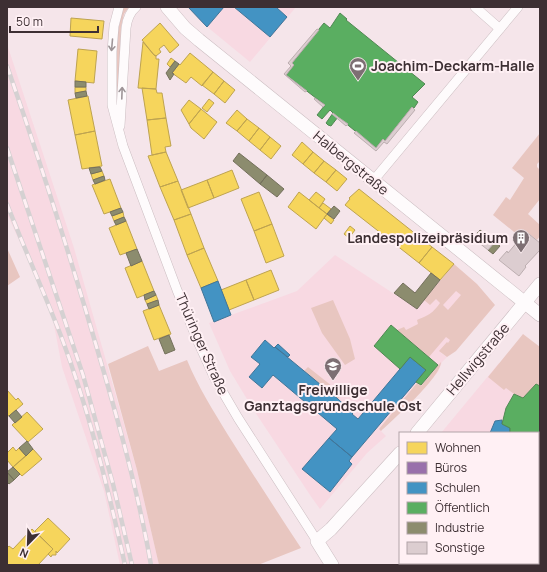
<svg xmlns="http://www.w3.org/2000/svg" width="547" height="572" font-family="Manrope,sans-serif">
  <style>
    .built { fill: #f8d9e2 }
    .green { fill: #e8c6c0; fill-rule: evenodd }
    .homes { fill: #f6d55c; stroke: #bea350 }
    .offices { fill: #9970ab; stroke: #7d5c87 }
    .schools { fill: #4393c3; stroke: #417598 }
    .public { fill: #5aae61; stroke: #518853 }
    .industry { fill: #8c8c6e; stroke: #74705c }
    .building { fill: #dccdd0; stroke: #bcaeb0 }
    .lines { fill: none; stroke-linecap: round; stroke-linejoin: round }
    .street-casing { stroke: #cbbdc1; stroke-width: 10 }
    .secondary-casing { stroke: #cbbdc1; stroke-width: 14 }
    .street { stroke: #fefbfc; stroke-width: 9 }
    .secondary { stroke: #fefbfc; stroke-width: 13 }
    .rail-casing { stroke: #d5d1d2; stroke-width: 4.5 }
    .rail { stroke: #fff0f4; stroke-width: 3; stroke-dasharray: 9; stroke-linecap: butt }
    .oneway { stroke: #9e9598 }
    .labels { text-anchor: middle; stroke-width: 4; stroke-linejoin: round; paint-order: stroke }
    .poi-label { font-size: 14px; font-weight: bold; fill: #3d2f33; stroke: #fff0f4; text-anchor: start }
    .street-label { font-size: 14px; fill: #3d2f33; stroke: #fff0f4 }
  </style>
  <rect width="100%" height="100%" fill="#f5e5ea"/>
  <path class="built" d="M188,7H296L250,62L200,21Z
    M7,44L74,248L137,470L159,565H120L104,491L62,367L51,309L7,214Z
    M335,255L417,309L450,269L481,302L441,353L447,357L442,362L438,372L423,389L381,431L386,436L367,453L320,509L312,498L253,409L230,371L209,323L297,291Z
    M499,363L514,372V394L506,408L502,424L510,433H441Z"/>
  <path class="green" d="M123,7H129L124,14L121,27L118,106H115C116,73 114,40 123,7Z
    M540,133V161L537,164V167L540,170V199L528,214L540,225V236L537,240L524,230L519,236L493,215L506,197L510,200L524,178L512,168Z
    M7,248L20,277L7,286Z
    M454,264L477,284L495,305L456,351L447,357L439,351L447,342L448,343L450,340L446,337L429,357L397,330L404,327L406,330L418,324L417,320C429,315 432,314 440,303L436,299L430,305L424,300ZM456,291L461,295L448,310L443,305Z
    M333,300L350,339L355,359L345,365L322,333L311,308Z
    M523,334L540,347V386L536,384L523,398L514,394L506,388L504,390L488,377Z
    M148,346L159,371L187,360C198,387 213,410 228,435C252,473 276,510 301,548L258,565H159L137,470L108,364Z
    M441,362C441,377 394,419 381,431L379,429L417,383L421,386Z
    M308,367L342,394L338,399L304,371Z"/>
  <path class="homes" d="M71,18L104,21L102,39L70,36Z
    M160,23L179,45L170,53L164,45L159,49L161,52L156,56L154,55L142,40Z
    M143,42L154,55L156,56V59H159L156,89L138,88Z
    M78,49L97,51L94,83L75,81Z
    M190,53L213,72L202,86L191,77L186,83L172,73L179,64L180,65Z
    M171,58L175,61L170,67L167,64Z
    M213,72L224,81L214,94L202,85Z
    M224,81L235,90L225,103L214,94Z
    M75,87H86V91L75,93Z
    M142,88L156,89L157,93H162L166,118L147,120Z
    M88,96L95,131L75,135L68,100Z
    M209,99L214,103L207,112L202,108Z
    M189,100L201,109L189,124L181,110Z
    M201,109L217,122L204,139L191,128L189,124Z
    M237,110L247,119L237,131L226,123Z
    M166,118L171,146L165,147L166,152L152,155L147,120Z
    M247,119L259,128L249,141L237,131Z
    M259,128L270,137L260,150L249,141Z
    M95,131L102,166L82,169L75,135Z
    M270,137L281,146L271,159L260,150Z
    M302,142L313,152L303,164L292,155Z
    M166,152L178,181L160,187L148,156Z
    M313,152L324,161L314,173L303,164Z
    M324,161L336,170L326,182L314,173Z
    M232,170L239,188L214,198L207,180Z
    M336,170L347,179L337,191L326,182Z
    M102,171L104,176L93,180L91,174Z
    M110,179L121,208L104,214L92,185Z
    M207,180L214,198L188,208L181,190Z
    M178,181L191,214L174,220L160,187Z
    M359,189L432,247L419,263L345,205L350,199L349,198Z
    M259,192L272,224L254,231L241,199Z
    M299,192L327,214L316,229L288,207Z
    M316,192L325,199L319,208L309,200Z
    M323,203L331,209L327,214L319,208Z
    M123,212L124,217L114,221L112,216Z
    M191,214L204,248L187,255L174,220Z
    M327,214L334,220L331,224L324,218Z
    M126,221L137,249L120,255L109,228Z
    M272,224L284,256L266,263L254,231Z
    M350,226L355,230L349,238L344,234Z
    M432,247L454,264L440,280L419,263Z
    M204,248L218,281L201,288L187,255Z
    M142,261L154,291L137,298L125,268Z
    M271,270L279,290L254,300L246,280Z
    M246,280L254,300L229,310L221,290Z
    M156,295L158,300L147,304L145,300Z
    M159,305L171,334L154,340L143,311Z
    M7,390L16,400L18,398L23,404L9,416L7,415Z
    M27,412L43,429L28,442L12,425Z
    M13,447L16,451L19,448L26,456L13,467L7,460V453Z
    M33,449L42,459L22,476L13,467Z
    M48,518L70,539L57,553L56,551V555H52L51,557L48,554L53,549L35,531Z
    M32,529L53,549L38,565H7V548L9,546L13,549Z"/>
  <path class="offices" d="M540,483V511L538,510V487Z"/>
  <path class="schools" d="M188,7H224L207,27Z
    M234,7H276L287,17L270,37Z
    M218,281L231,315L214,322L201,288Z
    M265,340L274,348L275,347L338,399L353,413L352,414L358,419L410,357L426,370L352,457L329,438L337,429L273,375L262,388L249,377L260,364L251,357Z
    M278,344L290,355L288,357L275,347Z
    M502,420V424L510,428V433H490L495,421Z
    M329,438L352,457L349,461L352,464L330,492L302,469Z"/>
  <path class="public" d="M340,13L347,19L346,20L425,84L412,97L418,102L414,108L412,107L385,141L383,139L376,148L338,117L331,126L328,125L326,123L333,113L330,110L322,119L317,115L325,105L286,75L294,65L292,63L319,29L324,23L330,28Z
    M391,325L438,365L421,385L416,382L426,370L410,357L400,369L374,346Z
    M536,384L540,386V442L538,441V433H510V428L502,424L506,408L514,394L523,398Z"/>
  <path class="industry" d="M175,61L179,64L172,73L174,74L170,80L166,73Z
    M75,81L86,82V87H75Z
    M86,91L87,96L76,98L75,93Z
    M239,153L267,175L260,184L233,161Z
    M100,167L102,171L91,174L89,168Z
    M267,175L284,189L277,197L260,184Z
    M104,176L105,180L95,184L93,180Z
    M334,206L340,211L334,219L327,214Z
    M121,208L123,212L112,216L110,212Z
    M124,217L126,221L116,225L114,221Z
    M480,230L485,234L478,242L473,238Z
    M495,242L500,246L493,254L488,250Z
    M137,249L142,261L131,266L126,253Z
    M431,273L440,280L417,309L394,293L403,283L415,293Z
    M154,291L156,295L145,300L144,295Z
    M158,300L159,305L149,309L147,304Z
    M169,335L175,350L165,354L159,339Z
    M16,410L22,417L15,423L9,416Z
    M27,441L33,449L26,456L19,448Z
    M13,467L20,474L14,480L7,472Z
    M7,472L14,480L9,484L7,482Z"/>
  <path class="building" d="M317,29L319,30L292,63L294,65L286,75L307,91L305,92L284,74L291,66L288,63Z
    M315,98L325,105L323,107L314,99Z
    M412,107L415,110L387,144L384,142L376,151L354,133L356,131L376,148L383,139L385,141Z
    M333,113L338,117L348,124L346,126L332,114Z
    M524,230L540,243V250L525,266L526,267L519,276L499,260L507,251L508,253L518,241L516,240Z
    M485,234L495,242L488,250L478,242Z"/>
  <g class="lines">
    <g class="street-casing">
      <path id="street" d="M119,7L114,26L112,52V105L123,146L177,290L199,344L214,377L238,418L317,541
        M475,7L500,29
        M120,126L126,28C127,20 130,12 136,7
        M373,181L518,7"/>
    </g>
    <g class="secondary-casing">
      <path id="secondary" d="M167,7L185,28L199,40L540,315
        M417,433L540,284
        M332,565L317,541L331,529L400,453"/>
    </g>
    <use href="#street" class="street"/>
    <use href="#secondary" class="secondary"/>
    <g class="rail-casing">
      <path id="rail" d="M7,66C37,152 65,240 91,328C114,406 137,485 151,565
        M7,148L83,375L113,484L132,565
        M7,204C24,248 44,292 61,336C89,410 108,488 125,565"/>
    </g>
    <use href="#rail" class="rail"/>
  </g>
  <defs><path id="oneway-shaft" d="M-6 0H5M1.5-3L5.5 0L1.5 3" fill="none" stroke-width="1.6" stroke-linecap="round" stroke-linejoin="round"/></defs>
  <g class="oneway">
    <use href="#oneway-shaft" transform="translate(112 45) rotate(95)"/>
    <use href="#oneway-shaft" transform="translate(122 93) rotate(-88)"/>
  </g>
  <defs>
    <g id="stadium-pin" transform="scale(0.9)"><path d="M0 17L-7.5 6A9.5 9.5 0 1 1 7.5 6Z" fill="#7d6f73" stroke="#fff0f4"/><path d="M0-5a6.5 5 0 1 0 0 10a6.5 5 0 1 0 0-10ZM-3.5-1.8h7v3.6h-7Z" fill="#fff"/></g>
    <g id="building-pin" transform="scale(0.9)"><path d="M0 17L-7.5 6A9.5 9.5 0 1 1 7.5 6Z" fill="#7d6f73" stroke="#fff0f4"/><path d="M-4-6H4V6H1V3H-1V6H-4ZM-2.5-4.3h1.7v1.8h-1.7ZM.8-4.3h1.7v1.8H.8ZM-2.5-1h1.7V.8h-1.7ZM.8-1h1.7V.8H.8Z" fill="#fff"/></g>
    <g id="school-pin" transform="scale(0.9)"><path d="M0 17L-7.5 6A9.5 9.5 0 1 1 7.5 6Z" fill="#7d6f73" stroke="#fff0f4"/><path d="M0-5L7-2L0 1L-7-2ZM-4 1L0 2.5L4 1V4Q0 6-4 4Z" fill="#fff"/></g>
  </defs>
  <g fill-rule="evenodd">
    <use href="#stadium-pin" x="358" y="66"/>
    <use href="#building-pin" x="521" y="238"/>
    <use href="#school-pin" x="333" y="366"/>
  </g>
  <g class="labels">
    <g class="poi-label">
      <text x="371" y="71">Joachim-Deckarm-Halle</text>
      <text x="508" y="243" text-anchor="end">Landespolizeipräsidium</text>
      <text x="333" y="395" text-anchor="middle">Freiwillige<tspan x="333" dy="16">Ganztagsgrundschule Ost</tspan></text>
    </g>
    <g class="street-label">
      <text transform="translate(351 163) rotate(39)" y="5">Halbergstraße</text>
      <text transform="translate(202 344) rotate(66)" y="5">Thüringer Straße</text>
      <text transform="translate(478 359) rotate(-50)" y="5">Hellwigstraße</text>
    </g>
  </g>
  <rect width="547" height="572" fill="none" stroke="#3d2f33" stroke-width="16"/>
  <rect x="399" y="432" width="140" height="132" fill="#fff0f4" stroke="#b1a3a7"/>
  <rect x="407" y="442" width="20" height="12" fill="#f6d55c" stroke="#b1a3a7"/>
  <text x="435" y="452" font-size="12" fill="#3d2f33">Wohnen</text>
  <rect x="407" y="462" width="20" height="12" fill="#9970ab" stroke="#b1a3a7"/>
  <text x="435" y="472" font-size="12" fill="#3d2f33">Büros</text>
  <rect x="407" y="482" width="20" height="12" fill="#4393c3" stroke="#b1a3a7"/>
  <text x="435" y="492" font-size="12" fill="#3d2f33">Schulen</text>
  <rect x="407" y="502" width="20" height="12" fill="#5aae61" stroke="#b1a3a7"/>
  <text x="435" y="512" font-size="12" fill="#3d2f33">Öffentlich</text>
  <rect x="407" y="522" width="20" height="12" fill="#8c8c6e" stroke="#b1a3a7"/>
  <text x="435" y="532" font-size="12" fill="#3d2f33">Industrie</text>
  <rect x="407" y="542" width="20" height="12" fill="#dccdd0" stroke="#b1a3a7"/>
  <text x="435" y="552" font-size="12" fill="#3d2f33">Sonstige</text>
  <g transform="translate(28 544) rotate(203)" stroke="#fff0f4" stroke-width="3" paint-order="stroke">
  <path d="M0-3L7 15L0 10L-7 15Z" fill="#3d2f33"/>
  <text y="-6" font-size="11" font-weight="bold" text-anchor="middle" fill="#3d2f33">N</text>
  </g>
  <path d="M10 26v6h88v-6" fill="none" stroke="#3d2f33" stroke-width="2"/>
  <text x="16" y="26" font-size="12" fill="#3d2f33" stroke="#fff0f4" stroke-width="3" paint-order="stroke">50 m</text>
</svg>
